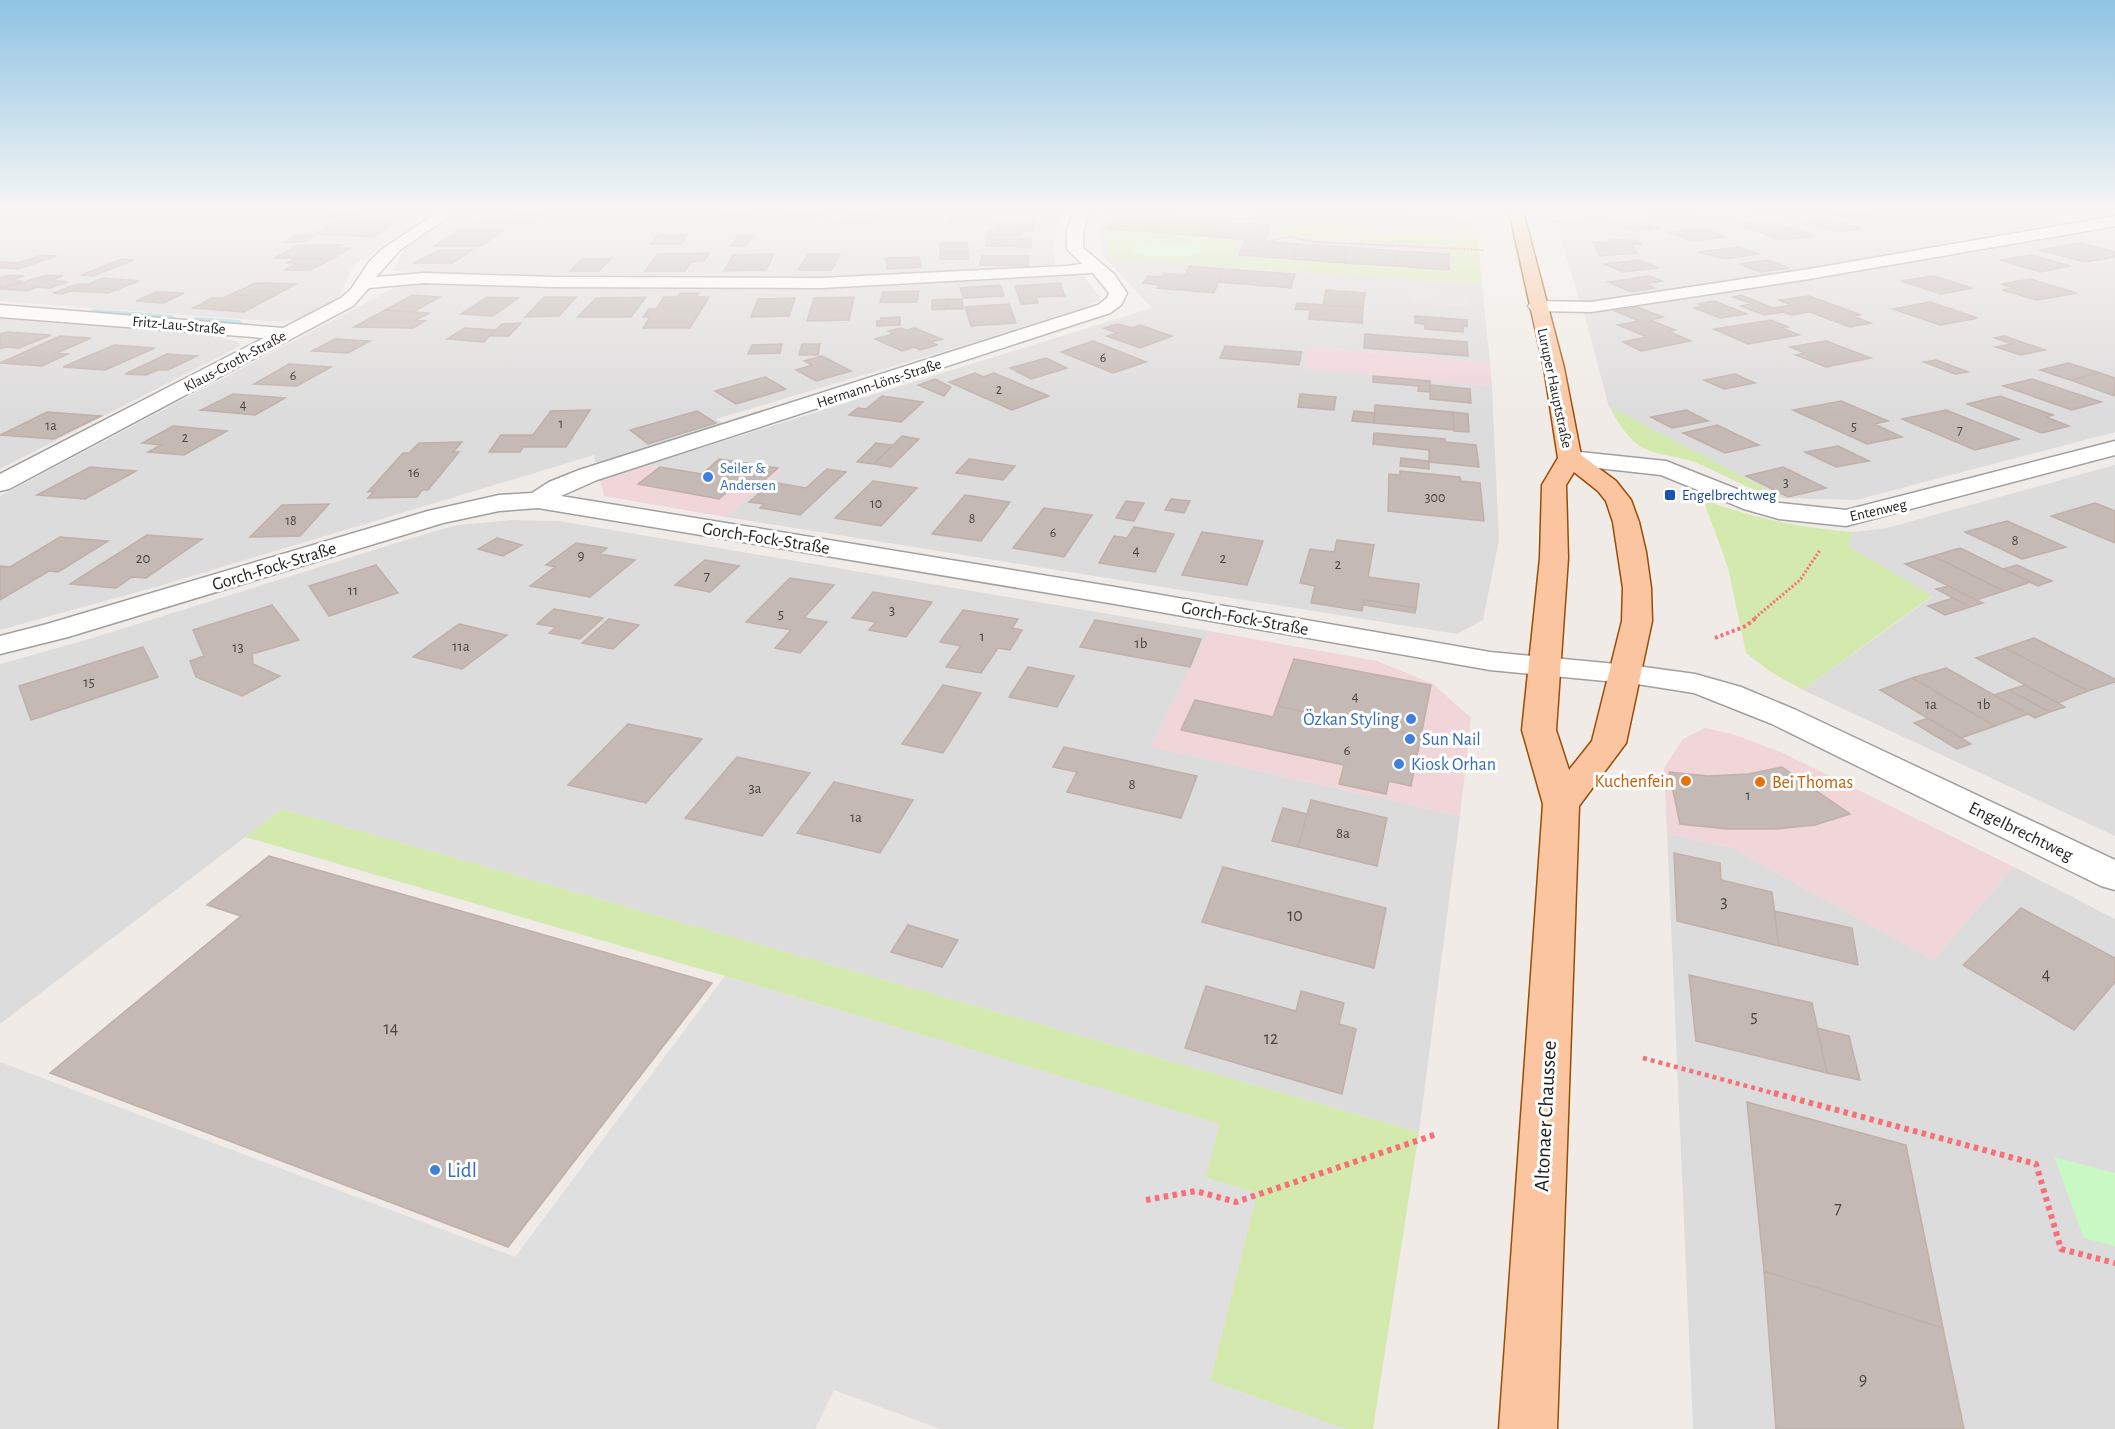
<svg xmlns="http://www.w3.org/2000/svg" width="2115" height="1429" font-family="'Alegreya Sans',sans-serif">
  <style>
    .residential { fill: #dddcdc }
    .commercial { fill: #f0d5d9 }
    .grass { fill: #d4e9ad }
    .park { fill: #c8f9c4 }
    .parking { fill: #dfdfdf }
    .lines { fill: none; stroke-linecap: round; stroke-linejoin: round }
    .stream { fill: #a7d9dc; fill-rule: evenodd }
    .building { fill: #c4b9b5; stroke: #c1afa8; stroke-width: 1.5 }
    .street-casing { stroke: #a0a0a0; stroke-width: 3 }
    .primary-casing { stroke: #984e03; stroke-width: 3 }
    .path-far4 { stroke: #f76f77; stroke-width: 2; stroke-dasharray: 1.5 1.5; stroke-linecap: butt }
    .path-far3 { stroke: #f76f77; stroke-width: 3; stroke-dasharray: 2 2; stroke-linecap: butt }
    .path-far2 { stroke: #f76f77; stroke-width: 4; stroke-dasharray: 3 3; stroke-linecap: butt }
    .path-far1 { stroke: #f76f77; stroke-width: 4.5; stroke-dasharray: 4 4; stroke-linecap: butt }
    .path { stroke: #f76f77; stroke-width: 6; stroke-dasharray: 4.5 4.5; stroke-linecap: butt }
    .street { fill: #fff; fill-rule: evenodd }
    .primary { fill: #fac5a0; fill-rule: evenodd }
    .shop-dot { fill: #3f7fe0; stroke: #fff; stroke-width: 2 }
    .transit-dot { fill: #1a4fb4; stroke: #fff; stroke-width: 2 }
    .food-dot { fill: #e8710a; stroke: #fff; stroke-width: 2 }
    .labels { text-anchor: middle; stroke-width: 6; stroke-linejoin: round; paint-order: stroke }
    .far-number-label { font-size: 14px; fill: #484644 }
    .far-street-label { font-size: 15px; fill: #1f1f1f; stroke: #fff }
    .far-shop-label { font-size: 15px; fill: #366cbe; stroke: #fff; text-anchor: start }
    .far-transit-label { font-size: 15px; fill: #164399; stroke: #fff; text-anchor: start }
    .number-label { font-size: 15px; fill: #484644 }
    .street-label { font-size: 18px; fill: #1f1f1f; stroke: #fff }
    .shop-label { font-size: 18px; fill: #366cbe; stroke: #fff; text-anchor: start }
    .food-label { font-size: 18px; fill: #c56008; stroke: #fff; text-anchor: end }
    .near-number-label { font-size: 18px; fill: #484644 }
    .near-street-label { font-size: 21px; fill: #1f1f1f; stroke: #fff }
    .near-shop-label { font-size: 21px; fill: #366cbe; stroke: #fff; text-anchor: start }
  </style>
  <rect width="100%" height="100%" fill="#f0ebe6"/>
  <path class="residential" d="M435,211L353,266L338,300L305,318L280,322L0,301V212Z
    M460,211H1064L1053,250L1056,263L1036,269L819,279L539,277L393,271L404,250Z
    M1107,211H1344L1454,215L1475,220L1490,362L1308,347L1304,368L1492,386L1499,540L1483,620L1457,634L726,517L782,469L702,474L646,465L1152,308L1103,256L1098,229Z
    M1671,211L1723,216L1752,214V211L2115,212V218L1753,279L1581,304L1556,224Z
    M2115,226V432L1856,500L1783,498L1609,407L1584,313L1732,292Z
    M1067,274L1085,277L1101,299L1086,307L958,347L716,419L727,426L603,463L595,462L594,455L159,586L0,630V496L398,286L418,282L531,286Z
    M0,318L201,333L238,342L240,346L0,469Z
    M2115,465V836L1803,690L1932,597L1848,546L1853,532L1887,528Z
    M512,520L559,521L1209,631L1152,747L1460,816L1419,1132L282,809L0,1024V664L86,640L438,530L458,525Z
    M1667,833L1732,848L1933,960L2014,867L2115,919V1429H1693Z"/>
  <path class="commercial" d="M1640,211L1562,220L1554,218L1552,211Z
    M1307,347L1490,362L1492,386L1303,369Z
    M719,459L783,469L726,517L604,496L600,480L646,465L702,474Z
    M1209,631L1377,661L1433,684L1471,718L1460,816L1151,747Z
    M1705,728L1732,734L1781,752L2014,867L1933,960L1732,848L1667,833L1664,768L1683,739Z"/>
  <path class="grass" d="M1150,211H1259L1258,215L1235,217L1190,216Z
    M1279,225L1477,234L1482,284L1111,259L1105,231L1239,239L1232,256L1452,271L1450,249H1467L1321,240L1276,235Z
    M1610,407L1783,498C1751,492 1724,474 1694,462C1679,456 1660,456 1645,449C1630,442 1617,422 1610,407Z
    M1710,502C1757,519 1803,528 1853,532L1848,546L1932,596L1803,690L1771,672L1746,653L1728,568L1705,504Z
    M282,809L1419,1132L1373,1429H1345L1210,1381L1257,1193L1205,1178L1219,1124L725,976L245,837Z"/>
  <path class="park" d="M1150,242L1192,244L1206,249C1190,259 1146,262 1131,250Z
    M2054,1157L2115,1173V1246L2084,1238Z"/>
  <path class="parking" d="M1410,290L1467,294L1468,307L1410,302Z
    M725,976L1220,1124L1205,1178L1257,1193L1210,1381L1346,1429H940L834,1390L815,1429H0V1062L515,1257Z"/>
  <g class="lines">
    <path class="stream" d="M94,309L172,315L176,318L172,321L91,314V310Z
      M195,317L239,320L243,323L239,326L192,322L191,320Z"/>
  </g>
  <path class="building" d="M517,211H552L535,224L475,223L486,216H517L520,214H513Z
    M667,211H711L709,214H665Z
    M727,211H752L745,220H719Z
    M787,211H824L818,220H780Z
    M850,211H887L876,223L838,222L844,214Z
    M1860,211L1883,219L1860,222L1833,213Z
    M331,212H361L352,217H321Z
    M1117,215L1164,218L1155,232L1107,229Z
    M404,217L390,226H330L344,218Z
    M952,217H975L974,222H950Z
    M1823,217L1861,229L1838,232L1801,220Z
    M1164,218L1212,221L1204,236L1155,232Z
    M999,221H1035L1033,232L1021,231L1020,235H988L989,231H997Z
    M1212,221L1271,225L1265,241L1204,236Z
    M1639,221L1659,228L1635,231L1617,224Z
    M1771,221L1816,236L1781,240L1737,224Z
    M330,226H390L373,237L316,234Z
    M459,230H504L481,246H435Z
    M1692,230H1708L1727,237L1692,241L1668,232Z
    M688,234L681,244H651L659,235Z
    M297,235L314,236L303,242H285Z
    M988,235H1020V239H1032L1031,247L985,246Z
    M738,236H753L746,246H731Z
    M1609,239L1639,241L1641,244H1632L1637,253L1600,256L1593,242L1611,243Z
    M1245,240L1265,241L1297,244L1293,259L1239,255Z
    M940,243H967L968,252L940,253Z
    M2080,243L2115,252V257L2085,262L2039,250Z
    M1297,244L1347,247L1344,263L1293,259Z
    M299,245H341L336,248H350L332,259L274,258Z
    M1347,247L1397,251L1396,266L1344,263Z
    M1738,247L1759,254L1725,259L1697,252Z
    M440,250H472L453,263H414Z
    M1397,251L1449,254V270L1396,266Z
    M968,252V259H940V253Z
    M709,253L704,261L691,262L685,271H645L658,254Z
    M774,254L766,270L724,271L733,255Z
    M808,254H840L832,270H798Z
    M42,255L57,256L18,269L0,268V263L3,262L18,263Z
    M2031,255L2071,266L2040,272L2000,260Z
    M982,256H1029L1028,266L980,265Z
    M919,257L921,267L887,269L886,258Z
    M295,258L332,259L310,270H284L298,263H286Z
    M122,259L134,260L93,276L81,275Z
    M582,259H611L599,271H570Z
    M1639,260L1659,268L1623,272L1604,264Z
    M1768,260L1789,268L1760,272L1739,264Z
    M1189,266L1224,269L1214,293L1157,288L1159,285L1143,283L1148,276L1162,277L1164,273L1185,275Z
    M1224,269L1295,274L1291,288L1218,282Z
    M9,275L24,276L12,280L23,281L0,289V278Z
    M47,275L63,276L52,280L68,282L50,288L37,287L27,291L0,289Z
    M1649,276L1662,281L1645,284L1655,288L1631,292L1608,282Z
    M1933,276L1973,288L1941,294L1901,281Z
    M103,278L139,281L108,293L72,291Z
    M2030,279L2077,293L2037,300L2002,290L2013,288L2001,284Z
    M255,283L296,284L274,296L230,295Z
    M1060,283L1065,296L1036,297L1038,303L1021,304L1015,286Z
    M78,284H88L63,294L53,293Z
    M1000,285L1004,296L964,298L960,288Z
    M1326,290L1365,293L1363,308L1323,305Z
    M919,291L917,302H880L883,292Z
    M157,292L184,293L163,303L136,301Z
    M680,293H699L696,297H709L690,328H643L650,317H643L649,309H656L664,297H677Z
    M230,295L274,296L244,312L193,308L212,298H223Z
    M413,295L440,297L413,312L385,310Z
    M1741,295L1773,308L1784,312L1764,315L1741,306L1753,304L1733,297Z
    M1809,296L1861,315L1852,316L1871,323L1850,327L1810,312L1791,315L1773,308L1791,305L1779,300Z
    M487,297L518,298L493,316L461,314Z
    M544,297H576L559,316L525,317Z
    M646,297L631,317H578L596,298Z
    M854,297L849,320L807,321L814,298Z
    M795,298L789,316L751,317L758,299Z
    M947,299H962L963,309H947Z
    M947,299V309L932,310V300Z
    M1714,301L1747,314L1720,318L1694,308L1704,306L1698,304Z
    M1930,302L1978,318L1940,325L1893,309Z
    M1297,303L1363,308L1362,323L1309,319L1310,310L1295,309Z
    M1009,304L1016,323L971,326L965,307Z
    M1637,307L1663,317L1650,320L1675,330L1668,331L1691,341L1641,351L1623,342L1647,337L1618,325L1639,321L1615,311Z
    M385,310L413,312L429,313L416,320L425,321L413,328L354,327Z
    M1415,316L1467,320V327L1463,326V332L1425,329V324L1415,323Z
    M900,317V325L877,326V321H881V318Z
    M1771,320L1788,327L1782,328L1799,335L1748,344L1714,329Z
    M521,323L509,336H490L502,324Z
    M1118,324L1132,328L1140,325L1172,336L1140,348L1107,336L1117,333L1104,328Z
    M465,328L495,330L484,342L447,339Z
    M901,328L906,330L915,328L942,339L931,342L937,345L920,350L914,347L902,351L875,339L893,334L888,331Z
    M7,332L51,335L19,348L6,347L0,349V334Z
    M1365,334L1467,342L1468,356L1364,348Z
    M60,336L91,338L57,353L68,354L42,366L0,363Z
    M2004,336L2045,350L2020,355L1996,347L2012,344L1995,338Z
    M335,339L370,341L348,353L312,351Z
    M1093,341L1146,362L1113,373L1061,352Z
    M1826,341L1871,358L1826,367L1796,355L1805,353L1790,347Z
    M782,344L780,353L748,354L752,345Z
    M802,344H820L818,355H799Z
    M114,345L155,348L105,370L63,367Z
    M1225,346L1302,352L1301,354L1299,365L1220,358Z
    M167,354L197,356L168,370H158L146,375L125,374Z
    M822,356L851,371L816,381L796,370L812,365L804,361Z
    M1046,358L1067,368L1031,379L1010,368Z
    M1936,360L1968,372L1955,374L1924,362Z
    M2068,363L2100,373L2070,380L2040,370Z
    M289,364L331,367L297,386L254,384Z
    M975,373L983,377L994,373L1049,396L1012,410L949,382Z
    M2100,373L2115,378V396L2070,380Z
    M1735,374L1755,383L1724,389L1704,380Z
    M1373,376L1430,381V392L1418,391L1419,386L1373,382Z
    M765,377L786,389L736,404L715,391Z
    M935,379L951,387L944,396L918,385Z
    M2032,379L2101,402L2072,410L2003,386Z
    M1430,385L1470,389L1471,403L1430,399Z
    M233,394L285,398L255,415L201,410Z
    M1300,394L1336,397L1334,410L1298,407Z
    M882,396L923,402L901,422L849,415L858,408L866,409Z
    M2000,396L2053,415L2046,417L2069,426L2042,433L1967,404Z
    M1841,401L1888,421L1874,424L1902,437L1867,444L1793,410Z
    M1375,405L1453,412L1454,430L1374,423Z
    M590,410L566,447H523L520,452H489L501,435H533L551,411Z
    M1686,410L1708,421L1672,428L1651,417Z
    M1946,410L2019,439L1975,450L1902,419Z
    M697,411L716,423L648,444L630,430Z
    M1354,411L1375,413L1374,423L1352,421Z
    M47,412L101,416L54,439L0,435Z
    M1453,412L1468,414L1469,432L1454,431Z
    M1717,425L1759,445L1725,453L1683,433Z
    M173,426L227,431L184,455L148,452L161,445L142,443Z
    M1374,433L1445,439V442L1476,445L1479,467L1429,462V450L1373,444Z
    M902,436L919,439L891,467L874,464Z
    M462,442L453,452H459L428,490H422L417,497L368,498L374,491L368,492L403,453H409L419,443Z
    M876,443L893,445L874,464L857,462Z
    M1838,446L1869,461L1836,467L1805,452Z
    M1401,458L1429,461V469L1400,466Z
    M719,459L778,468L761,483L741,480L719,499L638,484L660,467L702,474Z
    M969,459L1015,466L1003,480L956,473Z
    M90,467L136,471L85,499L37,495Z
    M1783,467L1826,488L1788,497L1746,476Z
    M827,469L846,472L800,515L760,508L764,504L749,502L772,482L806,488Z
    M1400,471L1460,477L1461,481L1480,483L1484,521L1388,511L1389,474L1400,475Z
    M873,481L917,488L881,526L835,518Z
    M965,495L1010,502L981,541L932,534Z
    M1171,499L1190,501L1184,513L1165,510Z
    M1126,501L1144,503L1134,521L1116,518Z
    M2095,503L2115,511V543L2051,516Z
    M329,504L300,536L250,537L282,505Z
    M1044,508L1092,515L1064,557L1013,548Z
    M2007,521L2066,547L2022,559L1965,532Z
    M1134,527L1174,534L1155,572L1099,563L1114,536L1127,538Z
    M1202,532L1263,541L1247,585L1182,575Z
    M147,535L202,539L146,578L132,577L116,588L70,584Z
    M60,537L108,541L58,572L49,571L0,600V566L10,567Z
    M497,538L522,545L503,556L478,549Z
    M1337,540L1374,545L1368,577L1419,584L1416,608L1364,600L1362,611L1311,603L1315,586L1300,583L1310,549L1334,552Z
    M576,543L607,548L600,554L635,560L590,597L530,586L555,567L546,565Z
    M1960,548L2003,569L2031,582L2004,591L1933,556Z
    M1933,556L2004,591L1976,600L1905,564Z
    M705,560L739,566L710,592L675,585Z
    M376,565L398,593L329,616L309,586Z
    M2017,565L2052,581L2038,586L2003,569Z
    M790,578L834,585L804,618L827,622L800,653L775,648L791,630L746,622Z
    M1948,586L1976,600L1983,603L1970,607L1936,589Z
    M873,592L932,602L906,637L869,630L876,622L852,618Z
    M1953,598L1970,607L1945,615L1928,606Z
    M1364,600L1416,608L1415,613L1363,605Z
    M272,605L299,640L252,654L253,664L280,676L242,696L196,677L190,661L204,656L193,630Z
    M554,609L603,618L580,639L549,633L556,627L537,624Z
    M963,610L1018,619L1012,628L1022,630L1010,650L998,648L981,673L946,667L961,646L940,642Z
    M609,619L639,625L613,649L582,643Z
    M1095,620L1201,639L1190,667L1080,647Z
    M459,624L507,635L462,669L413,657Z
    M2034,638L2115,679V682L2088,691L2005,648Z
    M143,647L158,677L31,720L19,686Z
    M2005,648L2088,691L2058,703L1976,658Z
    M1294,659L1431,685L1421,736L1277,706Z
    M1028,667L1074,676L1057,707L1009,697Z
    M1946,668L1994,695L2028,714L1995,726L1912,678Z
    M1912,678L1995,726L1961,738L1880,690Z
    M943,685L981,693L943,753L902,744Z
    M2025,685L2058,703L2065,707L2050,712L2009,690Z
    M2009,690L2050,712L2035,718L1994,695Z
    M1195,700L1273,717L1277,706L1421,736L1411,786L1389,781L1386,794L1339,784L1344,765L1181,730Z
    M1928,718L1961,738L1971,744L1957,749L1914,723Z
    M628,724L702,739L646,803L568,785Z
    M1064,747L1197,776L1181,818L1067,792L1077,772L1053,767Z
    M737,757L810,773L762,836L685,818Z
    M1782,767L1850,814L1815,825L1775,829H1727L1680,824L1669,772L1708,776L1748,774Z
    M834,782L913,800L880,853L797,833Z
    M1311,800L1387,818L1377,866L1298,847Z
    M1283,808L1307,814L1298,847L1272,841Z
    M1674,853L1720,863L1721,880L1772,892L1779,946L1677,921Z
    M269,856L712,983L508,1247L50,1073L241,916L207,905Z
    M1223,867L1386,908L1374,968L1202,922Z
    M2021,908L2115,958V982L2074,1030L1963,965Z
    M1774,911L1852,928L1858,965L1779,946Z
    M908,925L958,940L942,967L891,952Z
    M1689,975L1812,1003L1827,1073L1696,1041Z
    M1206,986L1296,1011L1301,991L1344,1003L1339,1024L1356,1029L1342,1094L1185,1048Z
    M1817,1028L1849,1036L1860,1080L1827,1073Z
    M1747,1102L1906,1145L1943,1328L1764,1271Z
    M1764,1271L1943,1328L1964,1429H1776Z"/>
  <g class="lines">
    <g class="street-casing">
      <path id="street" d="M439,211H457L400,250L376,277L424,273L553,277L821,278L1066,266L1082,264L1067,249V231L1074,211H1089L1083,231V248L1114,274L1127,293L1121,305L1110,313L597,480L561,496L1115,587L1490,652L1637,666L1695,674L1741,687L1796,710L2115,860V890L2101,886L1772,724L1694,693L1637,684L1490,670L1115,604L538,508L499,511L443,523L68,637L0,654V636L47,624L428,511L499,495L532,493L549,482L579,470L1098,305L1107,298L1109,293L1093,273L821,288L553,287L424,283L369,288L353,306L9,489L0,491V474L264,338L0,317V305L283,328L341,298L351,289L369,262L381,250Z
        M2115,216V226L1809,279L1591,312L1537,311L1531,310L1528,306L1531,302L1537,301L1591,302L1809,269Z
        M2115,441V455L1846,526L1779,519L1744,509L1661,475L1570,465L1562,463L1558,458L1562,453L1570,451L1666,461L1762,499L1780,503L1846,510Z"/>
    </g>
    <g class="primary-casing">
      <path id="primary" d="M1509,211H1523L1564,368L1581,455L1616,481L1631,500L1639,522L1646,552L1651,588L1652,621L1626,743L1579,806L1557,1429H1499L1543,804L1522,730L1540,558L1542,485L1558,458L1544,368ZM1574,472L1598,491L1606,501L1613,522L1623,588L1622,621L1592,741L1569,770L1556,730L1568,558L1566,485Z"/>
    </g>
    <path class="path-far4" d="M1143,211C1183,219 1222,220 1262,217L1264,211
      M1477,217L1479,214
      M1552,222L1653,211
      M1273,240L1289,237L1317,242L1485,250"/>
    <path class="path-far3" d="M1755,618L1800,580L1820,550"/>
    <path class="path-far2" d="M1715,638L1746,626L1757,617"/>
    <path class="path-far1" d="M1643,1058L1780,1095"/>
    <path class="path" d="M1774,1093L2036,1164L2061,1249L2115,1263
      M1146,1200L1196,1191L1236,1202L1437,1134"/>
    <use href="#street" class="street"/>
    <use href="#primary" class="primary"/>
  </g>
  <linearGradient id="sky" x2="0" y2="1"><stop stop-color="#8ec3e3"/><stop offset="0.51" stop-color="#f8f6f4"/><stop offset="1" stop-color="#f8f6f4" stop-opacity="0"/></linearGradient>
  <rect width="2115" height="412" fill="url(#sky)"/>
  <g class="shop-dot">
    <circle cx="708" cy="477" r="6"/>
    <circle cx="1411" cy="719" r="6"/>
    <circle cx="1410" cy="739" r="6"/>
    <circle cx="1399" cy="764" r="6"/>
    <circle cx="435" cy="1170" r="6"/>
  </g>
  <rect class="transit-dot" x="1664" y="489" width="12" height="12" rx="3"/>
  <g class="food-dot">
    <circle cx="1686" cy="781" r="6"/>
    <circle cx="1760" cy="782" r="6"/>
  </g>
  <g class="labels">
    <g class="far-number-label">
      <text x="1103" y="362">6</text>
      <text x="293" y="380">6</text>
      <text x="999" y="394">2</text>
      <text x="243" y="409">4</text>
      <text x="561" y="428">1</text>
      <text x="51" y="430">1a</text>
      <text x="1854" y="431">5</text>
      <text x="1960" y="434">7</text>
      <text x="185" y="442">2</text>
      <text x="414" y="477">16</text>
      <text x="1786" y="487">3</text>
      <text x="1435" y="502">300</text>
      <text x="876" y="508">10</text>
      <text x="972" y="523">8</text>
      <text x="291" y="525">18</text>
      <text x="1053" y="537">6</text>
    </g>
    <g class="far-street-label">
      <text transform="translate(179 325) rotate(5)" y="5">Fritz-Lau-Straße</text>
      <text transform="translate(235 361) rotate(-28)" y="5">Klaus-Groth-Straße</text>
      <text transform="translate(879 383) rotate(-18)" y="5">Hermann-Löns-Straße</text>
      <text transform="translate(1555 388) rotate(78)" y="5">Luruper Hauptstraße</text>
      <text transform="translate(1878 510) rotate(-13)" y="5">Entenweg</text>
    </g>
    <g class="far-shop-label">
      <text x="720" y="473">Seiler &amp;<tspan x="720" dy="17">Andersen</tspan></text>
    </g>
    <g class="far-transit-label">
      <text x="1682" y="500">Engelbrechtweg</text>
    </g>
    <g class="number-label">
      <text x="2015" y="545">8</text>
      <text x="1136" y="555">4</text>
      <text x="581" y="560">9</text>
      <text x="143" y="563">20</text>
      <text x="1223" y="563">2</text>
      <text x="1338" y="569">2</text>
      <text x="707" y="581">7</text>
      <text x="353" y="595">11</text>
      <text x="892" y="615">3</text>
      <text x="781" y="619">5</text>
      <text x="982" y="641">1</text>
      <text x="1141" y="648">1b</text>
      <text x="461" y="651">11a</text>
      <text x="238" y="652">13</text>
      <text x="89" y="687">15</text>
      <text x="1355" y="701">4</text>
      <text x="1931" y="709">1a</text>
      <text x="1984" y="709">1b</text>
      <text x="1347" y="755">6</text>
      <text x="1132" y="789">8</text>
      <text x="755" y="793">3a</text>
      <text x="1748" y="800">1</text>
      <text x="856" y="822">1a</text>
      <text x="1343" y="838">8a</text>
    </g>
    <g class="street-label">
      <text transform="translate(766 538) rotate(9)" y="6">Gorch-Fock-Straße</text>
      <text transform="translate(274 566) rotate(-17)" y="6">Gorch-Fock-Straße</text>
      <text transform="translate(1245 618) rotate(10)" y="6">Gorch-Fock-Straße</text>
      <text transform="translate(2021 831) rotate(26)" y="6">Engelbrechtweg</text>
    </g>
    <g class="shop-label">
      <text x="1399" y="725" text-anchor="end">Özkan Styling</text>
      <text x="1422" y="745">Sun Nail</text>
      <text x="1411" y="770">Kiosk Orhan</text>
    </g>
    <g class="food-label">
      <text x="1674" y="787">Kuchenfein</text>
      <text x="1772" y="788" text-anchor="start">Bei Thomas</text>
    </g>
    <g class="near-number-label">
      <text x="1724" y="907">3</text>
      <text x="1295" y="921">10</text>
      <text x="2046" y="980">4</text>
      <text x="1754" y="1022">5</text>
      <text x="391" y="1034">14</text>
      <text x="1271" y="1044">12</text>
      <text x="1838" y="1214">7</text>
      <text x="1863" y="1385">9</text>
    </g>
    <g class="near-street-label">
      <text transform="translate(1545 1116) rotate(-87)" y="7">Altonaer Chaussee</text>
    </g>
    <g class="near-shop-label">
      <text x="447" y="1177">Lidl</text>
    </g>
  </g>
</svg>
